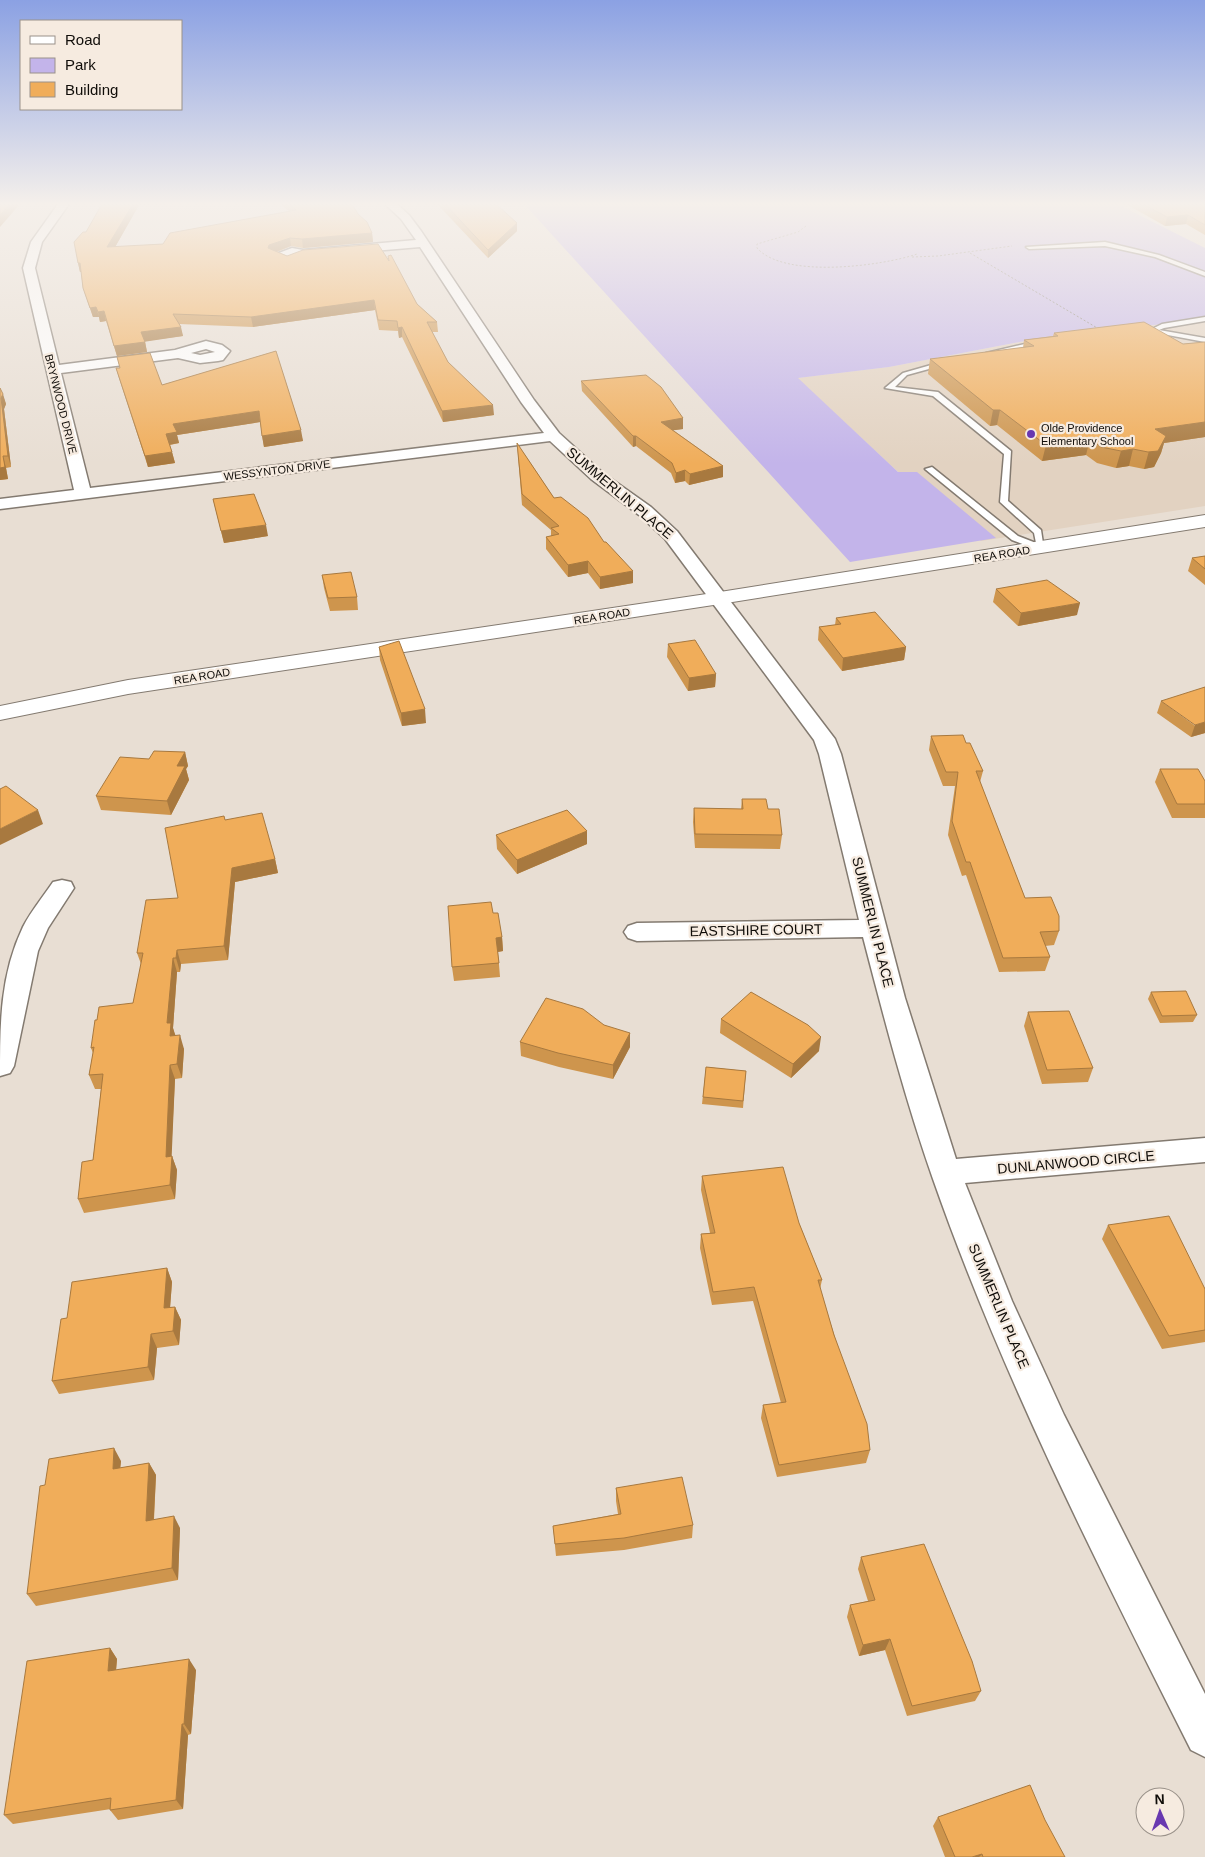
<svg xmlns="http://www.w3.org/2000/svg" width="1205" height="1857" font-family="Helvetica,sans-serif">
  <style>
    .built { fill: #e2d2c1 }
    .green { fill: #c3b4ea }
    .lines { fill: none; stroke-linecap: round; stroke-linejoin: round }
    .lane-casing { stroke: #837a70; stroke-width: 3 }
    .street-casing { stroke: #837a70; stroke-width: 3 }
    .secondary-casing { stroke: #837a70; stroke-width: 2 }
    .path { stroke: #878078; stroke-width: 1; stroke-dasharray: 2 2; stroke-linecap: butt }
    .lane { fill: #fff; fill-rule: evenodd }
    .street { fill: #fff; fill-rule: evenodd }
    .secondary { fill: #fff; fill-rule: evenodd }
    .wall { fill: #ce954d }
    .shaded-wall { fill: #a8793f }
    .building { fill: #f0ad5a; stroke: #a8793f }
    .poi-dot { fill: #6838b0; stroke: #f6ebe0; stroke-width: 2 }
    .labels { text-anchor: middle; stroke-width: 4.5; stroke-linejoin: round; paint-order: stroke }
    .far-street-label { font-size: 11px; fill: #100d09; stroke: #f6ebe0 }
    .far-poi-label { font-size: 11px; fill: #100d09; stroke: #f6ebe0; text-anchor: start }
    .street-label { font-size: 14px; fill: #100d09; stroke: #f6ebe0 }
  </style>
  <rect width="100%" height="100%" fill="#e8ded3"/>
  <path class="built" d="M1205,317V506L981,541L896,470L797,378L889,367L1035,339Z"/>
  <path class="green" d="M524,204H1117L1205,248V319L1035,339L889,367L798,378L898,472H917L996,538L850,562Z"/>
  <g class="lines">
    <g class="lane-casing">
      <path id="lane" d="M1105,242L1159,255L1205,272V276L1155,257L1105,246L1029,249L1026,247Z
        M1205,317V321L1164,328L1159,330L1205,338V342L1141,330L1144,328L1152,329L1162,324Z
        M1038,341L1041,343L1040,344L989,355L986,353Z
        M945,361L947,362V364L907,375L895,387L938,392L1011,451L1008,501L1041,530L1044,550H1038L1012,540L925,469L932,467L1018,536L1036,543L1034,533L1000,502L1004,454L933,396L885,388L903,373Z"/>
    </g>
    <g class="street-casing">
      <path id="street" d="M58,204H69L42,242L35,268L59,365L175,350L206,341L222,345L230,351L223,360L218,361L200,363L178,358L61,373L90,488L544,433L521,402L420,247L303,257L288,263L271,256L292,248L303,250L416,240L401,219L385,204H397L409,215L421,231L534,400L559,433L603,473L651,507L677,531L835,739L841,754L905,998L956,1159L1205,1138V1162L965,1183L1012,1301L1064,1415L1205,1694V1757L1191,1750C1097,1564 1002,1376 933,1179C905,1099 884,1018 863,937L637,941L628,938L624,932L628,926L637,923L859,920L819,754L814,740L665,539L639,515L591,479L550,441L0,509V499L74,490L23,268L31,242ZM206,349L215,352L200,355L191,353Z
        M62,880L71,882L74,888L48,928L38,951L14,1066L10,1073L0,1076C0,1024 0,975 23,927C31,911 43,897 53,882Z"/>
    </g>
    <g class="secondary-casing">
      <path id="secondary" d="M1205,515V527L720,604L128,694L0,720V706L128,680L720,592Z"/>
    </g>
    <path class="path" d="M806,226L798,232L757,244V248C784,279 882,266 917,254
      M970,253L1099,329
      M912,257L938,256L1012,246"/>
    <use href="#lane" class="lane"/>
    <use href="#street" class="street"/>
    <use href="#secondary" class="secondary"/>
  </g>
  <path class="wall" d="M102,204H166L139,205L115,247L163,244L289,211L280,204H352L358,214L372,233L373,242L303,248L291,246L277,252L417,304L437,322L438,332H432L448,362L494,415L443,422L402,337L399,338L398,331L379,330L375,310L253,327L179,324L183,336L145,341L147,352L117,356L106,321L100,322L99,317H93L86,297L83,288L81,272H80L78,263L86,232Z
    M437,204H496L517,231L488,258L439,206Z
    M1126,204H1205V235L1186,224L1165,226Z
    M1054,333L1183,344L1205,342V437L1164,443L1161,453L1154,467L1144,469L1129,466L1116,468L1097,463L1086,455L1042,461L997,425L990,426L928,374L930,359L1023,348L1024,340L1053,336Z
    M276,351L303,441L264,447L260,422L177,435L179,443L170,445L175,463L148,467L119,378L116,368H120L117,357L162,385Z
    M581,381L683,418V429L673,430L723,466V477L689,485L685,481L675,483L671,473L636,446L633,447L582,391Z
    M0,388L6,404L4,409L11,467L6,468L8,479L0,480Z
    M517,443L554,498L604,542L633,583L600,589L588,573L568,577L546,549V537L551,536V530L522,505Z
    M213,499L268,536L224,543Z
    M1205,556V585L1188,571L1192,558Z
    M322,575L357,597L358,610L330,611L324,588Z
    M996,589L1077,615L1018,626L993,602Z
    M836,618L906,647L904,660L842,671L818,640L819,627L835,625Z
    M668,644L716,674L715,687L688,691L667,657Z
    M379,647L426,723L402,726L380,660Z
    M1161,701L1205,733L1191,737L1157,713Z
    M931,736L966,743L983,771L980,782L1025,898L1059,931L1054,945L1045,946L1050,957L1045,971L999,972L966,875L962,876L948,835L955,786H943L929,750Z
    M185,752L188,766L186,769L189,780L171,815L101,810L96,796L149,759Z
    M1160,769L1205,781V818H1172L1155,782Z
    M742,799L768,809L782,835L780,849L695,848L693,822L694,808L741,809Z
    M225,820L275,859L278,873L235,882L228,960L181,964L180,972H177L173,1028L175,1036L184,1049L182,1078L175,1079L171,1156H172L177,1170L175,1199L84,1213L78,1199L93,1160L101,1089H95L89,1075L93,1053L91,1048L97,1020L133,1003L141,964L137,953L178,898Z
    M587,831V844L517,874L497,849L496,835Z
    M493,913L502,937L503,951L498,952L500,977L454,981L452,967Z
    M1151,992L1197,1015L1193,1022L1160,1023L1148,999Z
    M1028,1012L1093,1068L1088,1082L1042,1084L1024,1026Z
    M721,1019L819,1051L791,1078L720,1033Z
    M630,1033V1047L613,1079L559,1067L521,1056L520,1042Z
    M706,1067L746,1071L743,1108L702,1104Z
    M702,1176L799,1223L822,1280L820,1289L870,1450L866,1463L777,1477L761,1418L763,1405L781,1403L753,1301L712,1305L700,1248L701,1234L710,1233L701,1190Z
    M1108,1225L1205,1289V1342L1162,1349L1102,1239Z
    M167,1268L172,1282L170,1307H175L181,1320L179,1345L157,1348L154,1380L59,1394L52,1381L67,1318Z
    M121,1461L120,1468L149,1463L156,1475L154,1520L180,1528L178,1580L36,1606L27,1594L45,1485Z
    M616,1488L693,1525L692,1538L624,1550L556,1556L553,1526L618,1514L616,1501Z
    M861,1557L981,1691L975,1701L907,1716L885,1650L859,1656L847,1617L850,1605L868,1601L858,1569Z
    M110,1648L117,1659L116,1670H196L191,1734L188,1735L183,1809L118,1820L110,1810L111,1809L13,1824L4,1815Z
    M938,1817L1065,1857H945L933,1826Z"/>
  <path class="shaded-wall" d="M10,204H20L0,227V215Z
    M133,204H139V205L110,256L107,247Z
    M1188,215L1186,224L1165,226L1167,217Z
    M517,223V231L488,258V250Z
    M372,233L373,242L303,248L302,239Z
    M290,238L291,246L270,254L268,248L269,245Z
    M78,263H80L82,272H80Z
    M374,300L375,310L253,327L251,317Z
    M96,307L99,317H93L90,308Z
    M104,311L106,321L100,322L98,312Z
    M181,327L183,336L143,342L141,332Z
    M402,327V337L399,338L398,328Z
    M145,342L147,352L117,356L114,346Z
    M3,394L6,404L4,409L11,467L8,456L1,398Z
    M493,405L494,415L443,422L442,411Z
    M993,410H1000L997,425L990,426Z
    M259,411L260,422L177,435L179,443L168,445L166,434L173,424Z
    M683,418V429L661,432V422Z
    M1205,422V437L1164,443L1161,453L1154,467L1144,469L1155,429Z
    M301,430L303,441L264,447L262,436Z
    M633,436H636V446L633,447Z
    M1090,439L1086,455L1042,461L1046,445Z
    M1133,449L1129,466L1116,468L1121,451Z
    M172,452L175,463L148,467L145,456Z
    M3,456L6,468L8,479L0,480V468Z
    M723,466V477L689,485L690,474Z
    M685,470V481L675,483L676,473Z
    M266,525L268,536L224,543L221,531Z
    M588,561V573L568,577V565Z
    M633,571V583L600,589V577Z
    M1080,603L1077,615L1018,626L1021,613Z
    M906,647L904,660L842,671L843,658Z
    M716,674L715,687L688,691L689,678Z
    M425,709L426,723L402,726L401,713Z
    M1205,722V733L1191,737L1195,725Z
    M185,752L188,766L186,769L189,780L171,815L167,801L177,766Z
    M38,810L43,824L0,845V829Z
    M587,831V844L517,874V860Z
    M275,859L278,873L235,882L228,960L224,946L232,868Z
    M502,937L503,951L497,952L496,938Z
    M177,950L181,964L180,972L176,958Z
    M173,958L177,972L173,1028L176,1037L170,1036L167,1023Z
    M630,1033V1047L613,1079V1065Z
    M180,1035L184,1049L182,1078L177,1064Z
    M821,1037L819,1051L791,1078L793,1064Z
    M170,1065L175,1079L171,1171L166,1157Z
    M172,1156L177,1170L175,1199L170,1185Z
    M167,1268L172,1282L169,1322L164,1308Z
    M175,1307L181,1320L179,1345L173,1331Z
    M151,1334L157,1348L154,1380L148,1367Z
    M114,1448L121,1461L119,1481L113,1469Z
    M149,1463L156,1475L153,1533L146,1521Z
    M174,1516L180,1528L178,1580L172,1568Z
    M890,1639L885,1650L859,1656L863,1645Z
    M110,1648L117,1659L115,1682L108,1671Z
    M189,1659L196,1670L191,1734L184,1724Z
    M182,1724L188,1735L183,1809L176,1800Z
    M982,1854L979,1857H972Z"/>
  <path class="building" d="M0,204H10L0,215Z
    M102,204H133L107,247L163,244L170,233L296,210L289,204H352L358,214L367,222L372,233L302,239L290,238L269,245L268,248L287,256L303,250L378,244L389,261L388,256L391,255L417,304L437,322H427L448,362L493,405L442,411L402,327L398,328L397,321L378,320L374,300L251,317L173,314L181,327L141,332L145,342L114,346L104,311L98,312L96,307L90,308L83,288L80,263H78L74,242L83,232H86Z
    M445,204H496L517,223L488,250Z
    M1143,204H1205V225L1188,215L1167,217Z
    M1144,322L1183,344L1205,342V422L1155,429L1166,436L1158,451L1148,452L1133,449L1121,451L1101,447L1090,439L1046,445L1000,410H993L930,359L1034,346L1024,340L1058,336L1054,333Z
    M276,351L301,430L262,436L259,411L173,424L177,432L166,434L172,452L145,456L116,368H120L117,357L150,353L162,385Z
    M646,375L661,387L683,418L661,422L723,466L690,474L685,470L676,473L672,463L636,436H633L581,381Z
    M0,388L3,394L1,398L8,456H3L5,467L0,468Z
    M517,443L554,498L561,497L588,518L604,542H606L633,571L600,577L588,561L568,565L546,537L559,534L551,528L559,526L522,494Z
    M254,494L266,525L221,531L213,499Z
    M1205,556V569L1192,558Z
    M351,572L357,597L328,598L322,575Z
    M1047,580L1080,603L1021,613L996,589Z
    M875,612L906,647L843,658L819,627L841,624L836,618Z
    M695,640L716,674L689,678L668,644Z
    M399,641L425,709L401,713L379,647Z
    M1205,687V722L1195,725L1161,701Z
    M963,735L966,743H970L983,771H976L1025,898L1051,897L1059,916V931L1040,932L1050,957L1003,958L970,862H966L952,821L958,772H946L931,736Z
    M154,751L185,752L177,766H185L167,801L96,796L120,757L149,759Z
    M1160,769H1198L1205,781V804H1177Z
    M6,786L38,810L0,829V789Z
    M742,799H766L768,809H779L782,835L695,834L694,808L743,809Z
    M567,810L587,831L517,860L496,835Z
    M262,813L275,859L232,868L224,946L177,950L176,958H173L167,1023H171L170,1036L180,1035L177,1064L170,1065L166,1157L172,1156L170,1185L78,1199L82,1162L93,1160L103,1074L89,1075L94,1047L91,1048L95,1020H97L99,1007L133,1003L143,953H137L146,900L178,898L165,828L224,816L225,820Z
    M491,902L493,913H498L502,937L496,938L499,963L452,967L448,906Z
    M1186,991L1197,1015L1162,1016L1151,992Z
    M751,992L808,1025L821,1037L793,1064L721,1019Z
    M546,998L583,1009L604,1025L630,1033L613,1065L558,1053L520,1042Z
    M1069,1011L1093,1068L1047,1070L1028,1012Z
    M706,1067L746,1071L743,1101L703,1097Z
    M783,1167L799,1223L822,1280H818L834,1335L867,1424L870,1450L779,1465L763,1405L786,1402L754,1287L713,1292L701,1234L715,1233L702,1176Z
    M1169,1216L1205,1289V1330L1169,1336L1108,1225Z
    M167,1268L164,1308L175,1307L173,1331L151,1334L148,1367L52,1381L61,1319L67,1318L72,1282Z
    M114,1448L113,1469L149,1463L146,1521L174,1516L172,1568L27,1594L40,1486L45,1485L49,1459Z
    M682,1477L693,1525L624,1538L555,1544L553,1526L621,1514L616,1488Z
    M924,1544L972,1661L981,1691L912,1706L890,1639L863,1645L850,1605L875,1600L861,1557Z
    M110,1648L108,1671L189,1659L184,1724H182L176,1800L110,1810L111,1798L4,1815L27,1661Z
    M1030,1785L1045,1820L1065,1857H983L982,1854L972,1857H955L938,1817Z"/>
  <linearGradient id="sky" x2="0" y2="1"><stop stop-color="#8ba1e3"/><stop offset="0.44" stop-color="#f5f0eb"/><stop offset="1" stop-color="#f5f0eb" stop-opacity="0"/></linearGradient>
  <rect width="1205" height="464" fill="url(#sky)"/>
  <circle class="poi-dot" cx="1031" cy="434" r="5"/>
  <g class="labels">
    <g class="far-street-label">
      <text transform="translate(61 404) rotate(76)" y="4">BRYNWOOD DRIVE</text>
      <text transform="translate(277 470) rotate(-7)" y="4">WESSYNTON DRIVE</text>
      <text transform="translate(1002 554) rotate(-9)" y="4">REA ROAD</text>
      <text transform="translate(602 616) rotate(-9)" y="4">REA ROAD</text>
      <text transform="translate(202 676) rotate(-9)" y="4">REA ROAD</text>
    </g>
    <g class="far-poi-label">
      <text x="1041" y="432">Olde Providence<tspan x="1041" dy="13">Elementary School</tspan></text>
    </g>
    <g class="street-label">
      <text transform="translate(620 493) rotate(40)" y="5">SUMMERLIN PLACE</text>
      <text transform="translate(873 922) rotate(76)" y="5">SUMMERLIN PLACE</text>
      <text transform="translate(756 930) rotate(-1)" y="5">EASTSHIRE COURT</text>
      <text transform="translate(1076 1162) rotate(-5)" y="5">DUNLANWOOD CIRCLE</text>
      <text transform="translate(999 1306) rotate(67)" y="5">SUMMERLIN PLACE</text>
    </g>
  </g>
  <rect x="20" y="20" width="162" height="90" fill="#f6ebe0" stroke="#9a928a"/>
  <rect x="30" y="36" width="25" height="8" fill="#ffffff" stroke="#9a928a"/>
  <text x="65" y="45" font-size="15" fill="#100d09">Road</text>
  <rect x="30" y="58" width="25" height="15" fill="#c3b4ea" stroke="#9a928a"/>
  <text x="65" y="70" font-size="15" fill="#100d09">Park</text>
  <rect x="30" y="82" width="25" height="15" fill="#f0ad5a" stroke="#9a928a"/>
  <text x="65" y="95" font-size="15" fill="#100d09">Building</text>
  <g transform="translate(1160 1812) rotate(358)"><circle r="24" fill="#f6ebe0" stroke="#9a928a"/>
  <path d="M0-4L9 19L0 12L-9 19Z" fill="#6838b0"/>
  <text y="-8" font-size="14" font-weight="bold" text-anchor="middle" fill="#100d09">N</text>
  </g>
</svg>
